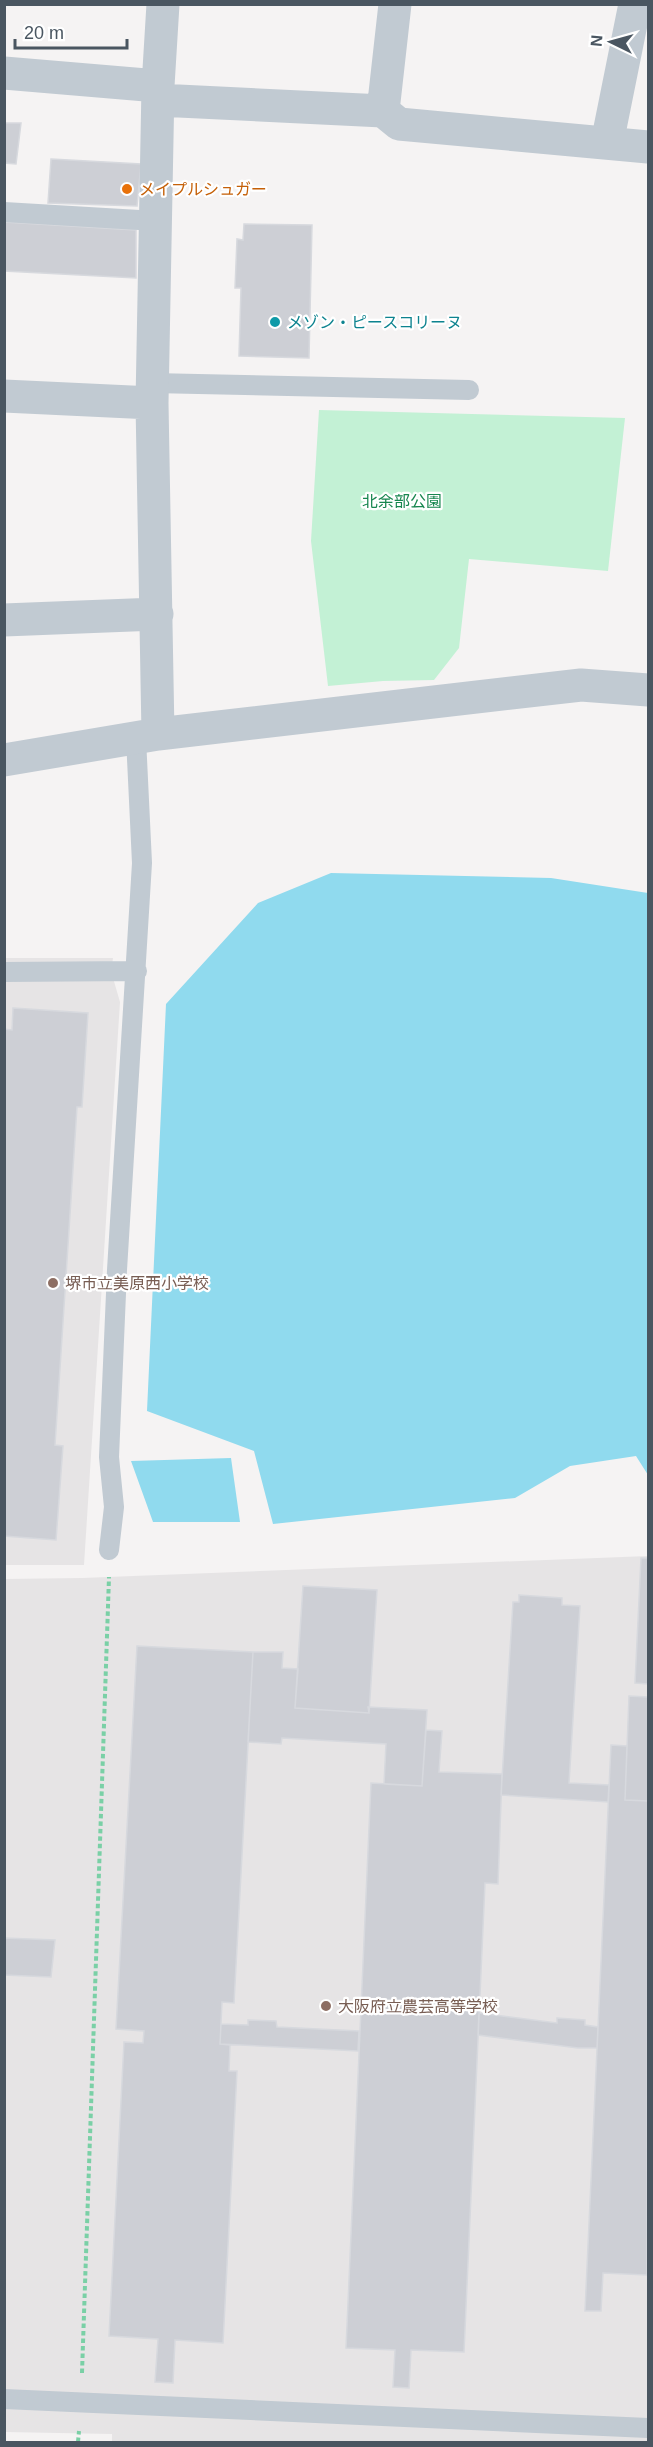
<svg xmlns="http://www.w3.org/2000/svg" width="653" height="2447" font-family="Arial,'Noto Sans JP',sans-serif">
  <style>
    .education { fill: #e6e4e5 }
    .green { fill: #c3f1d5 }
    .water { fill: #90daee }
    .building { fill: #cdcfd5; stroke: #d7d9de; stroke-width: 1.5 }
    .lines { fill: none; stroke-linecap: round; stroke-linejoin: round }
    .path { stroke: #7ad0a6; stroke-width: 4; stroke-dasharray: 4.5 3; stroke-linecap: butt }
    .lane { stroke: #c1cad2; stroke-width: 20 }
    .street { stroke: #c1cad2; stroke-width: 33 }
    .food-dot { fill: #e8710a; stroke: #fff; stroke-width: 2 }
    .culture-dot { fill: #0f9aa8; stroke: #fff; stroke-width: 2 }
    .education-dot { fill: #8d6e63; stroke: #fff; stroke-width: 2 }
    .labels { text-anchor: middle; stroke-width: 4.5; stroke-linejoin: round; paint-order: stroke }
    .food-label { font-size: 16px; fill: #c56008; stroke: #fff; text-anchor: start }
    .culture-label { font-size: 16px; fill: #0d838f; stroke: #fff; text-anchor: start }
    .park-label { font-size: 16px; fill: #17864f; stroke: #fff }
    .education-label { font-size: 16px; fill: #785e54; stroke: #fff; text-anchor: start }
  </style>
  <rect width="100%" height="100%" fill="#f5f3f3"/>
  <path class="education" d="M5,958H113L111,971L120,1002L84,1565H5Z
    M648,1556V2442H112V2434L5,2432V1579L82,1578Z"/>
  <path class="green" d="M319,410L625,418L608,571L469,559L459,648L434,680L383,681L328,686L311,541Z"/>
  <path class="water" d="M331,873L551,878L648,893V1475L636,1456L570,1466L515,1498L273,1524L254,1451L147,1411L166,1004L258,903Z
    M231,1458L240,1522H153L131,1461Z"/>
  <path class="building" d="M4,123H21L16,164L4,163Z
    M51,159L141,164L137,206L48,203Z
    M4,222L136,230V278L4,271Z
    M244,224L312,225L309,358L239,356L241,288H235L237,239L243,240Z
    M13,1008L88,1013L82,1107H77L55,1445L63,1446L56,1540L4,1536V1029L12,1030Z
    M641,1558H648V1684L635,1683Z
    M303,1586L377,1590L369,1713L295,1708Z
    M519,1595L562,1598V1605L580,1606L569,1783L609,1785L608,1802L501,1795L513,1602H519Z
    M137,1646L253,1652L234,2003L222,2002L220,2044L230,2045L229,2071H237L223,2343L175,2340L173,2383L155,2382L158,2339L109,2336L124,2042L143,2043L144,2031L116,2029Z
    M253,1652H283L282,1668L298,1669L295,1708L369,1713L368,1707L427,1710L422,1786L384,1784L386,1744L282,1738L281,1744L248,1742Z
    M629,1696L648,1697V1801L625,1800Z
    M426,1730L442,1731L439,1772L502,1774L498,1884L485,1883L464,2352L411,2350L409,2388L393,2387L395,2350L346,2348L371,1783L422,1786Z
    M611,1745L627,1746L625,1800L648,1801L647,2275L603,2273L601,2311H585Z
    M4,1938L55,1940L51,1977L4,1975Z
    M479,2013L557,2023V2018L585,2020V2025L598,2027L597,2048H578L478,2035Z
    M248,2020L276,2021L277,2027L359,2031L358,2051L220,2044L221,2024L248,2025Z"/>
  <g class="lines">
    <path class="path" d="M82,2373L109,1577
      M78,2442L79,2431"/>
    <path class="lane" d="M4,212L156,221
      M152,383L469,390
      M4,972L137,971
      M109,1550L114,1507L109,1457L117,1270L142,863L136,738
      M4,2399L648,2428"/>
    <path class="street" d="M4,73L158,86
      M158,100L383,111L399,124L648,147
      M383,111L395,4
      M607,143L635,4
      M4,396L152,403
      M4,620L157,614
      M158,734L152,403L158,86L163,4
      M4,760L158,734L581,685L648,690"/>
  </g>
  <circle class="food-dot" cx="127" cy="189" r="6"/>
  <circle class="culture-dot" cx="275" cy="322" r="6"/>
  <g class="education-dot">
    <circle cx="53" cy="1283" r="6"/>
    <circle cx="326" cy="2006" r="6"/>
  </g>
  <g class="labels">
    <g class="food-label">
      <text x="139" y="195">メイプルシュガー</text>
    </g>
    <g class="culture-label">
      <text x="287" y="328">メゾン・ピースコリーヌ</text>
    </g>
    <g class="park-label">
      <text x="402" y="507">北余部公園</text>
    </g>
    <g class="education-label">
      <text x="65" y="1289">堺市立美原西小学校</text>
      <text x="338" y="2012">大阪府立農芸高等学校</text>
    </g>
  </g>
  <rect width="653" height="2447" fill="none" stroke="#4a5661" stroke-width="12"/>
  <g transform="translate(611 42) rotate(275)" stroke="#ffffff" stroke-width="4.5" paint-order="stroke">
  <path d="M0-4.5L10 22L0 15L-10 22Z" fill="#4a5661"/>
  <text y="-9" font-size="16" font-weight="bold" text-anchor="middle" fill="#4a5661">N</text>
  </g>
  <path d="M15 39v9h112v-9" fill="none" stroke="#4a5661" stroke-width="3"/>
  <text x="24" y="39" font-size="18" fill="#4a5661" stroke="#ffffff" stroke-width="4.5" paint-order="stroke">20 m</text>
</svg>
